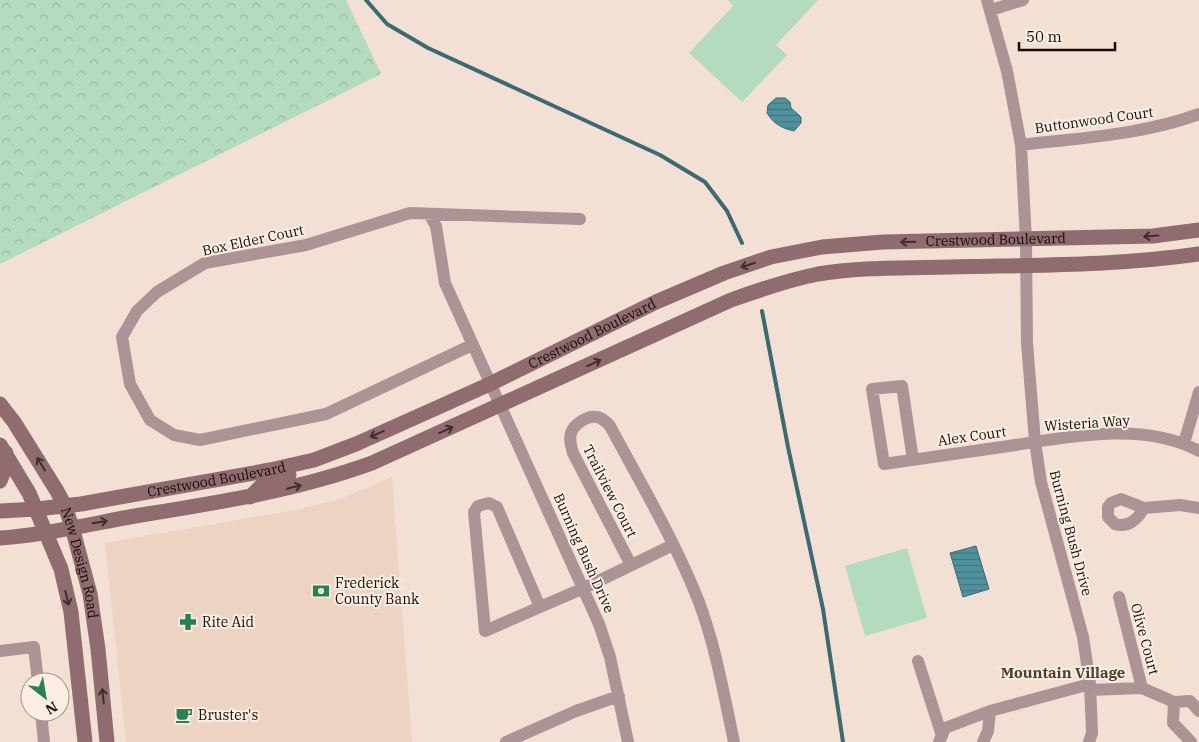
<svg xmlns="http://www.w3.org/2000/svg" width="1199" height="742" font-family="'IBM Plex Serif',serif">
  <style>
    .built { fill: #ecd3c2 }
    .forest { fill: url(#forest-crowns) }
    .pitch { fill: #b4dbbd }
    .water { fill: url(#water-rules); stroke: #3d6a71 }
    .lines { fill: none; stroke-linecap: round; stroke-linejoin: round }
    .stream { stroke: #3d6a71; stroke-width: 4 }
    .street { stroke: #ad9395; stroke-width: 12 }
    .secondary { stroke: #906b6f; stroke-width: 15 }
    .oneway { stroke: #3f2e2d }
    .labels { text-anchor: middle; stroke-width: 4; stroke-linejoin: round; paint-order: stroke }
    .street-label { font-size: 14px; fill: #130d09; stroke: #fdeee4 }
    .poi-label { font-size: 14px; fill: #130d09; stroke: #fdeee4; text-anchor: start }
    .neighbourhood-label { font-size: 15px; font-weight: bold; fill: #4d3e34; stroke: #fdeee4 }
  </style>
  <defs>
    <pattern id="forest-crowns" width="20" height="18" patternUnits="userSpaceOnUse" patternTransform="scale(1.25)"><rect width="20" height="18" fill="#b4dbbd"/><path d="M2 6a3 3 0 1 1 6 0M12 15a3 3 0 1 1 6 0" fill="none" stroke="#9abba1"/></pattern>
    <pattern id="water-rules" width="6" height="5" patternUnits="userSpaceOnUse" patternTransform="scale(1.25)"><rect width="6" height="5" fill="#4f929d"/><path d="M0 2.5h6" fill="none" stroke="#40767e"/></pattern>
  </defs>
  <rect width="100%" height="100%" fill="#f3e0d4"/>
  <path class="built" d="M392,477L412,742H126L105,543L295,510L340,499Z"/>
  <path class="forest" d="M0,0H346L381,74L0,264Z"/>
  <path class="pitch" d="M728,0H818L776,45L787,55L742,102L689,53L733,6Z
    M907,548L927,618L865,636L845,566Z"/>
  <path class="water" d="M776,98H785L790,102L791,108L801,117V123L794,131C781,128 774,124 767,113L768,105Z
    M976,546L989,589L963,597L950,553Z"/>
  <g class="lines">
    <path class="stream" d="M366,0L387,24L428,48L660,155L705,182L727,211L742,243
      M762,311L788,447L823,609L843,742"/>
    <path class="street" d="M987,0L1007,71L1021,145L1026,240L1027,343L1035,442L1041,482L1083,637L1090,684L1092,733L1089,742
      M991,10L1023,0
      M1021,145C1080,138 1142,135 1199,114
      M429,214L436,226L445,283L599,624L610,657L628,742
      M472,345L326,414L200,440L174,435L150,420L130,384L122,337L137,311L157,292L205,263L306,245L410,213L580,219
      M1184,443L1199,392
      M913,460L902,386L872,389L884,464C926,458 967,452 1009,446C1069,437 1143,421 1199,451
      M1144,508C1138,519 1128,528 1115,524L1108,517V507L1111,503L1121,499L1144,508L1180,505L1199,508
      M631,565L573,453C571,446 569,439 571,433C574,424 588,415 597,417C603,418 606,422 610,426C641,484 675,541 699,602C716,648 724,695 734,742
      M1119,597L1142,688
      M540,607L485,631L474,512L478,506L489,503L497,507L540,607L584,588L673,545
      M0,651L34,647L38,682
      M918,661L942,736
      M1090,690L1142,688L1174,702L1190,701L1199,711
      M1174,702L1173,723L1191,742
      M990,711L1090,684
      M41,712L44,742
      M506,742L576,711L619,696
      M939,742L945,728L990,711L988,731L983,742"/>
    <g class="secondary">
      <path id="s1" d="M0,404L14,422L57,491L65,506L72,527L90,594L98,649L107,742"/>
      <path d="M0,445L29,493L61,569L71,612L85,742"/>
      <path d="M0,481L4,471L6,453"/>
      <path d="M250,497L265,482L289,475"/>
      <path id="s2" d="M0,511L37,509L81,504L270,470L314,460L356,444L490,384L656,302L724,273L771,257L822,247L883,242L1153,236L1199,230"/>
      <path d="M0,538C45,535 90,524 135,516C215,503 295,491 372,463L731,300C759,290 788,280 818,274C861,267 906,268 950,267C1033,265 1117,266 1199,254"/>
    </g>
  </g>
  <defs><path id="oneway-shaft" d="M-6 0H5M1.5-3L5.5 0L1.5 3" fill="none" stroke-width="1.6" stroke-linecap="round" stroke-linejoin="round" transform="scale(1.25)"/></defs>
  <g class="oneway">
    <use href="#oneway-shaft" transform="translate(1151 236) rotate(176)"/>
    <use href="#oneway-shaft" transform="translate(908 242) rotate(179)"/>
    <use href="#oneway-shaft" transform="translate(748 265) rotate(162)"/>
    <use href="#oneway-shaft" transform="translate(594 363) rotate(-25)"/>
    <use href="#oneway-shaft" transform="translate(446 430) rotate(-24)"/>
    <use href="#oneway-shaft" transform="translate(377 434) rotate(156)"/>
    <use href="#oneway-shaft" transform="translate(41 464) rotate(-122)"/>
    <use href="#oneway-shaft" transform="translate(294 487) rotate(-13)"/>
    <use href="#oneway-shaft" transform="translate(100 522) rotate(-10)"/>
    <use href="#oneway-shaft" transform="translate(67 598) rotate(77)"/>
    <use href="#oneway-shaft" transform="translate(103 696) rotate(-96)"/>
  </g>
  <defs>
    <g id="bank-bare" transform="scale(1.35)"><path d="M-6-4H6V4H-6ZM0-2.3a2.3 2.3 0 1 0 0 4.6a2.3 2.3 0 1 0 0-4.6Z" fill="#298054" stroke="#fdeee4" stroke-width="2.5" paint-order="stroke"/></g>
    <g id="pharmacy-bare" transform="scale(1.35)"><path d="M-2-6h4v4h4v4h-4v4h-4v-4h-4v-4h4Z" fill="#298054" stroke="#fdeee4" stroke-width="2.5" paint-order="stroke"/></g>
    <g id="cafe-bare" transform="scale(1.35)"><path d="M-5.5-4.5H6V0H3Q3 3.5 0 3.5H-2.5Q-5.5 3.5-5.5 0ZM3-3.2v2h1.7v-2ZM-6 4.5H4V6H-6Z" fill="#298054" stroke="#fdeee4" stroke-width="2.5" paint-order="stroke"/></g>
  </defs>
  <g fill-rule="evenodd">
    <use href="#bank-bare" x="321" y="591"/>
    <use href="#pharmacy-bare" x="188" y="622"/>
    <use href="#cafe-bare" x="184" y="715"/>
  </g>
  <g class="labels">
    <g class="street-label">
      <text transform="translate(1094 120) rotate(-8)" y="5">Buttonwood Court</text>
      <text transform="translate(253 240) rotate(-12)" y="5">Box Elder Court</text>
      <text dy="5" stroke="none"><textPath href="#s2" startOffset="1045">Crestwood Boulevard</textPath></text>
      <text dy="5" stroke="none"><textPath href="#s2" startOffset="624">Crestwood Boulevard</textPath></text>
      <text transform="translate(1087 423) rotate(-4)" y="5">Wisteria Way</text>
      <text transform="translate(972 436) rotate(-8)" y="5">Alex Court</text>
      <text dy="5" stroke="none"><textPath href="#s2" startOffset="219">Crestwood Boulevard</textPath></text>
      <text transform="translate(610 491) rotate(63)" y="5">Trailview Court</text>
      <text transform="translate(1071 533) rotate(75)" y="5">Burning Bush Drive</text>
      <text transform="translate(584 553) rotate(66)" y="5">Burning Bush Drive</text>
      <text dy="5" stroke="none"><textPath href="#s1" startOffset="180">New Design Road</textPath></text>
      <text transform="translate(1145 639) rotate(75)" y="5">Olive Court</text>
    </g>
    <g class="poi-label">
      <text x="335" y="588">Frederick<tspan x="335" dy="16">County Bank</tspan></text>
      <text x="202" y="627">Rite Aid</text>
      <text x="198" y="720">Bruster's</text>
    </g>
    <g class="neighbourhood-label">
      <text x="1063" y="678">Mountain Village</text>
    </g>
  </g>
  <g transform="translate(45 697) rotate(149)"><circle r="24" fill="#fdeee4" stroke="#9f948c"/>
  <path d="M0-4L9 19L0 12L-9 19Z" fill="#298054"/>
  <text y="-8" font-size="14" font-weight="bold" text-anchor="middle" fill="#130d09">N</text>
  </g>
  <path d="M1019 42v8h96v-8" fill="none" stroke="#130d09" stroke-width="2.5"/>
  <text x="1026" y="42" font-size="15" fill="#130d09" stroke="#fdeee4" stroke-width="4" paint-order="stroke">50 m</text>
</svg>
